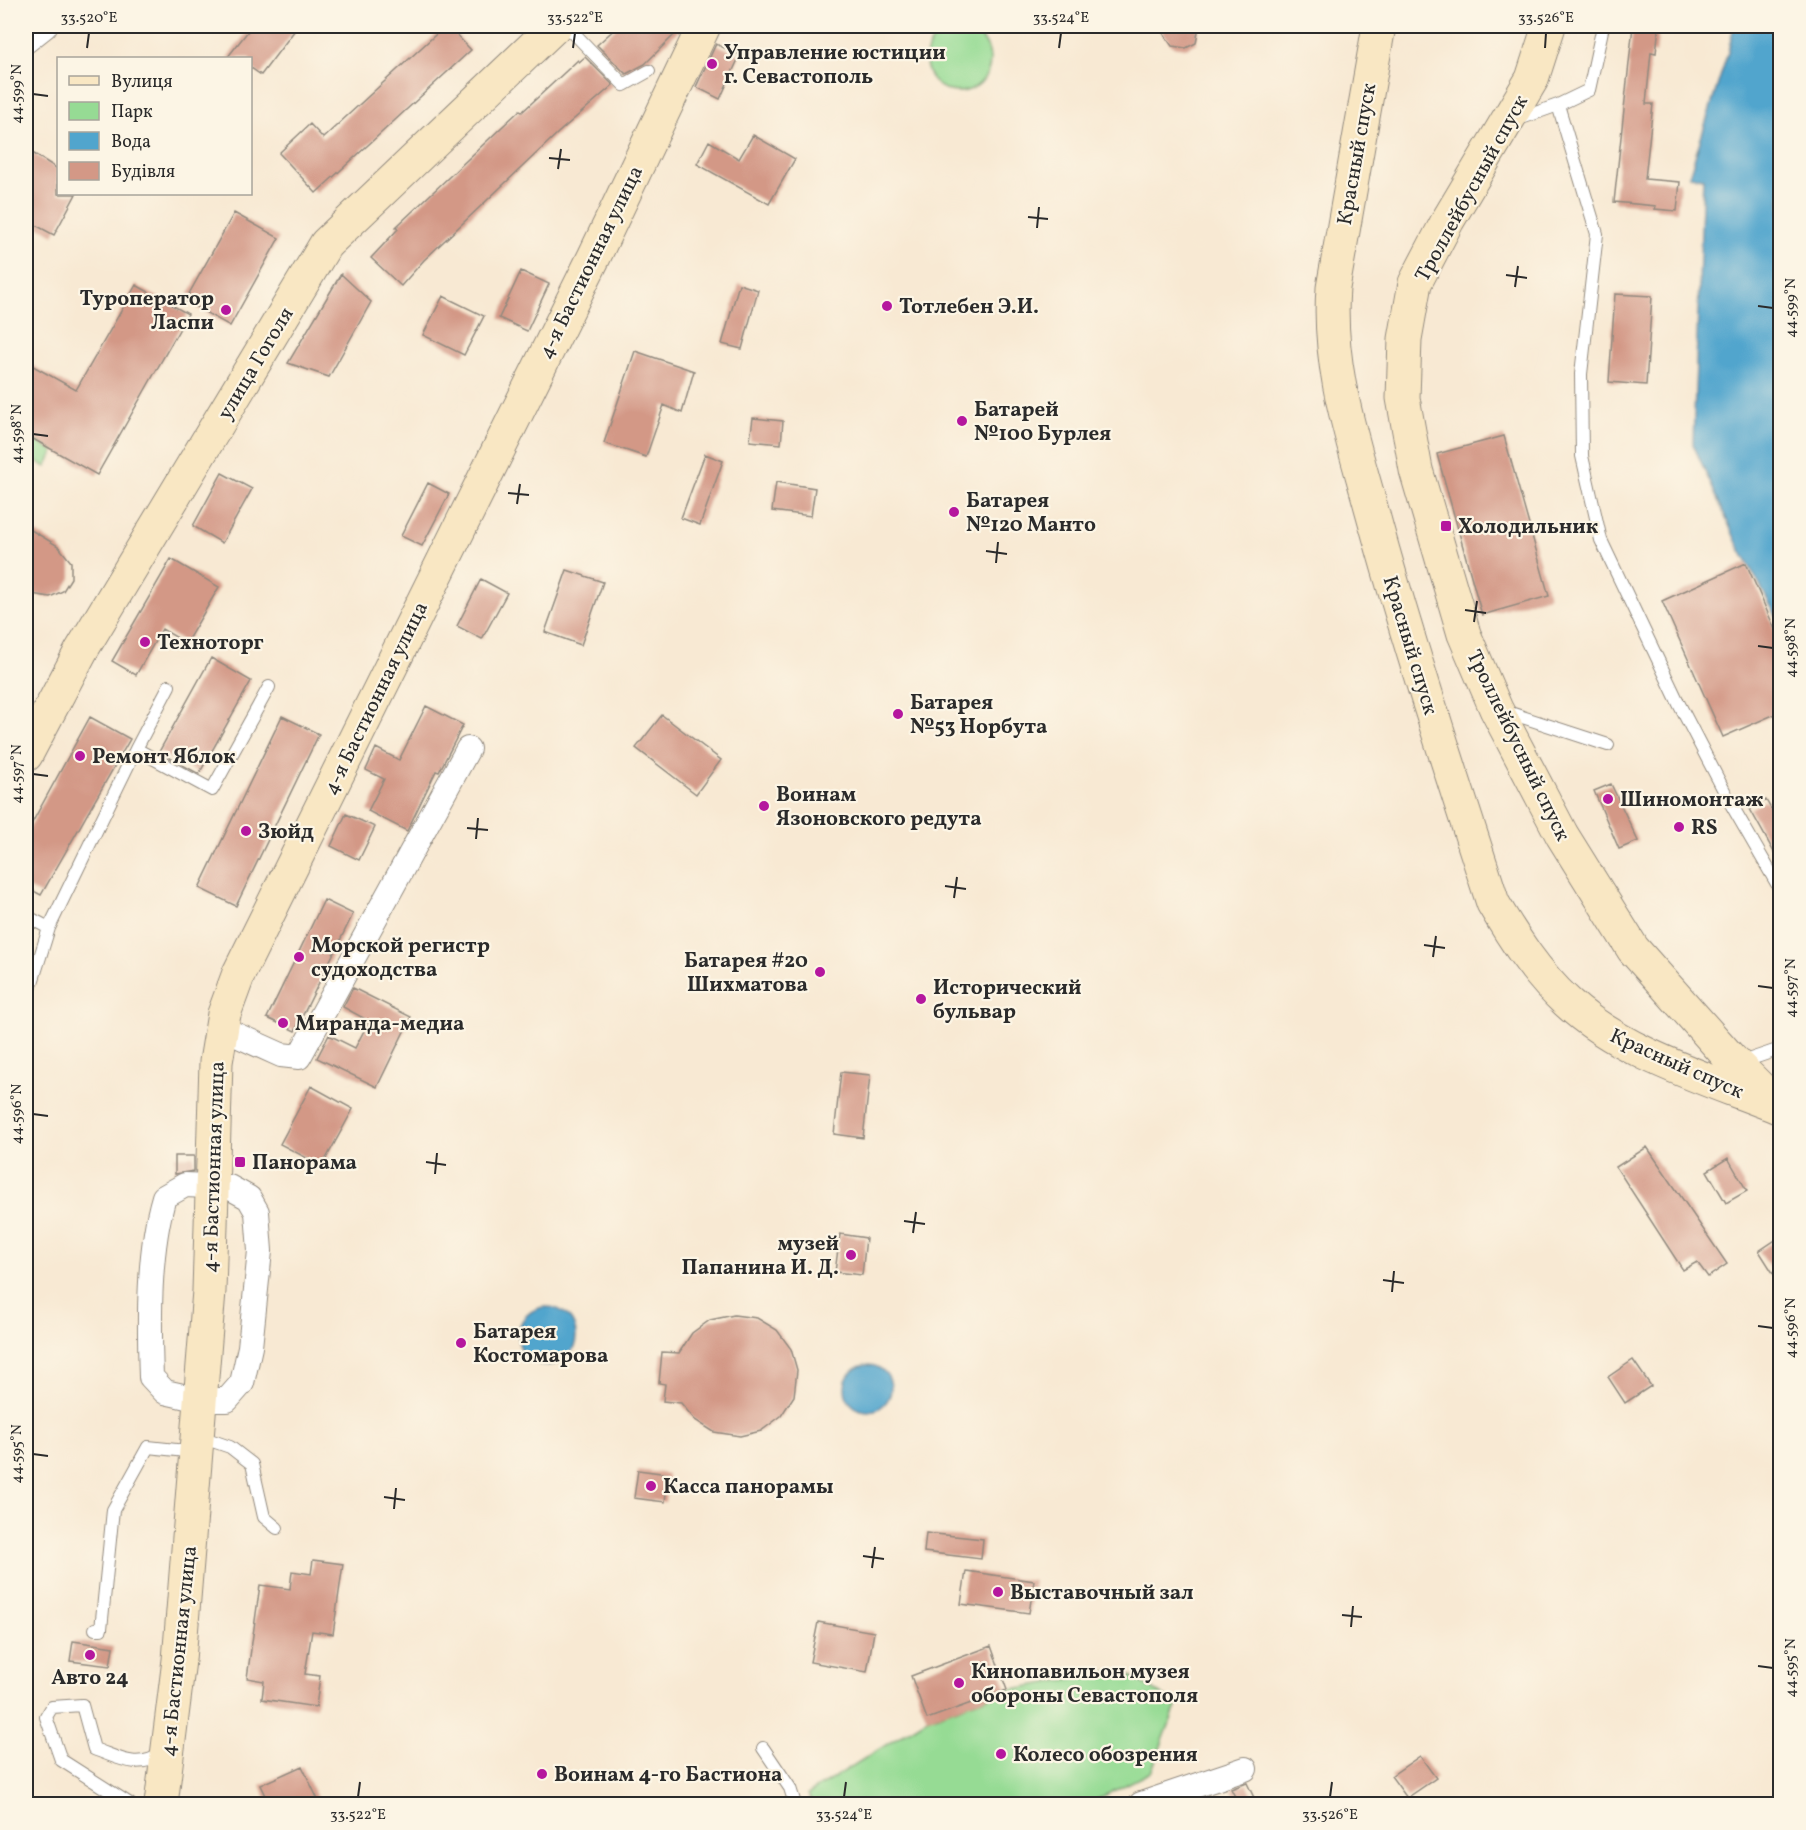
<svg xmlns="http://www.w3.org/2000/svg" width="1806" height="1830" font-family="Vollkorn,serif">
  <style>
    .green { fill: #96db94; stroke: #608360; stroke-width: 1.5 }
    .water { fill: #51a5cd; stroke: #3e687c; stroke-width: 1.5 }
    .building { fill: #d39886 }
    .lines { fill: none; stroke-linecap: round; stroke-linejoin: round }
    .lane-casing { stroke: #928a7f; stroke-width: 14 }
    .street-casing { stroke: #928a7f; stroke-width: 26 }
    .secondary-casing { stroke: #928a7f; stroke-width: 35 }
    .lane { stroke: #fff; stroke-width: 12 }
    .street { stroke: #fff; stroke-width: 24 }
    .secondary { stroke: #f9e7c3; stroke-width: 33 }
    .ticks { fill: none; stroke: #2b2b2b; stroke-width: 2 }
    .poi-dot { fill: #b5179e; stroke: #fcf5e5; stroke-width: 2 }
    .labels { text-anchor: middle; stroke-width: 4.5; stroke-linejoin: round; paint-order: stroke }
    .poi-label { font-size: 21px; font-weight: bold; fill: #2b2b2b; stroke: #fcf5e5; text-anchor: start }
    .street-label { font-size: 21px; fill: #2b2b2b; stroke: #fcf5e5 }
    .neatline { fill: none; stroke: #2b2b2b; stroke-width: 2 }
    .ticks-label { font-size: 15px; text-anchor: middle; fill: #2b2b2b }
  </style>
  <rect width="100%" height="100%" fill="#fcf5e5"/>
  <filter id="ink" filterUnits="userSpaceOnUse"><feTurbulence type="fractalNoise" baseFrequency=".0167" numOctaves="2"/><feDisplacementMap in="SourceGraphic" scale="12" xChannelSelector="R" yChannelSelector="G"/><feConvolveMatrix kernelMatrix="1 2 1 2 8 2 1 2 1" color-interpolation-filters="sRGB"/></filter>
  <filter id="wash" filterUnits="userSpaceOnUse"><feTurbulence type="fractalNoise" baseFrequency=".008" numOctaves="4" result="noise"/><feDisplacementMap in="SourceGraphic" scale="24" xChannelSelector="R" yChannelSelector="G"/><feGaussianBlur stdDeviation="1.35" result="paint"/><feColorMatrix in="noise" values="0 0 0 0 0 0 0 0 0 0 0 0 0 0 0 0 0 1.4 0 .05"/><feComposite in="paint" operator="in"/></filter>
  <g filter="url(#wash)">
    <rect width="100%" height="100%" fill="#f8e9d3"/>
    <path class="green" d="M926 60a32 32 0 1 1 64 0a32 32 0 1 1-64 0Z
      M26,435L54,451L46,467L26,455Z
      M1121,1670L1177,1704L1151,1772L1088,1804H812L808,1794L927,1719L1007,1690Z"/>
    <path class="water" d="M1734,26H1780V623L1737,543L1693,444L1703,178L1689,176L1728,52Z
      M518 1336a29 29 0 1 1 58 0a29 29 0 1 1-58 0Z
      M845 1388a23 23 0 1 1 46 0a23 23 0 1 1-46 0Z"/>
    <g id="blocks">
      <path class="building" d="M252,26H298L261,75L250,67V58H227Z
        M445,26H448L471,50L316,193L279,153L310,124L323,138Z
        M618,26H683L645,64L626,74L597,45Z
        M1158,26H1199L1196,43L1186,48L1172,46Z
        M1633,26H1659L1656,53L1651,52L1646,104H1653L1645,179L1680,182L1677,211L1655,209L1656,206L1614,202Z
        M716,44L740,55L720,99L696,87Z
        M585,57L613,85L559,132L424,260L401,286L371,258L398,229L396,227L520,110L522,112L578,60L579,62Z
        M753,135L795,159L769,204L697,164L709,141L739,159Z
        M26,149L58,169V194H76L54,235L26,220Z
        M234,213L279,238L230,326L185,301Z
        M521,271L549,284L527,331L499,318Z
        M341,274L371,302L329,377L288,363Z
        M739,284L758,290L742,349L722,344Z
        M136,285L188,314L97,475L26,435V362L76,390Z
        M1615,294L1652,296L1646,385L1609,382Z
        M443,296L484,316L464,355L423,335Z
        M635,351L694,371L682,413L664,405L646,457L604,443Z
        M753,418L783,421L781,444L750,441Z
        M1504,436L1549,596L1482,615L1437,454Z
        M705,454L723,461L700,525L681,518Z
        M222,473L252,489L222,543L193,526Z
        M776,482L815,488L811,516L772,511Z
        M428,483L449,494L422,546L401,536Z
        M26,527L58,546L71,562V578L63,591L50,597L26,593Z
        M171,559L219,587L186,643L162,629L136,675L112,661Z
        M1746,563L1780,641V712L1723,737L1662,601Z
        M567,570L603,582L581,645L545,632Z
        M481,579L507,593L482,639L457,626Z
        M211,658L251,681L199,774L159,752Z
        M426,706L463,725L439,772L436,771L407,831L368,811L384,779L366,770L376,748L399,760Z
        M662,715L721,760L696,794L636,748Z
        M282,716L319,734L236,906L199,888Z
        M90,717L130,739L41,895L26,887V834Z
        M1611,784L1638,841L1619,849L1594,791Z
        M1766,800L1780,825V863L1750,809Z
        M346,814L375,827L359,860L331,846Z
        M324,900L353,914L295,1031L267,1018Z
        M353,988L411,1017L377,1087L317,1058L329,1035L355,1048L369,1021L343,1007Z
        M841,1072L870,1075L863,1138L834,1134Z
        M311,1086L353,1109L322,1166L280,1144Z
        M1647,1147L1727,1264L1708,1277L1697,1262L1683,1270L1616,1167Z
        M175,1156H194V1171L175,1174Z
        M1728,1158L1747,1191L1726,1203L1707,1171Z
        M840,1234L866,1238L862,1275L835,1272Z
        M1780,1237V1284L1759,1251Z
        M734,1315L757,1318L777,1330L791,1349L797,1370L794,1396L781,1416L761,1431L740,1436L714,1432L695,1420L681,1403L663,1401L665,1384L659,1383L662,1352L679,1353L692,1333L710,1320Z
        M1633,1360L1651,1386L1625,1403L1608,1377Z
        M638,1470L668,1474L665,1502L634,1498Z
        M926,1533L983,1539L981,1559L924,1552Z
        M313,1560L343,1564L333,1634L312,1631L305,1674L320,1676L316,1707L262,1699L264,1681L247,1678L260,1585L290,1589L292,1571L311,1574Z
        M966,1571L1034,1581L1029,1613L961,1604Z
        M818,1622L874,1632L867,1672L810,1662Z
        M73,1641L113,1647L110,1666L70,1661Z
        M991,1646L1007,1690L927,1719L911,1676Z
        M1420,1756L1436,1778L1407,1798L1391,1776Z
        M302,1766L320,1804H269L260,1785Z
        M1247,1783L1257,1804H1239L1231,1789Z"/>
    </g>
  </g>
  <g filter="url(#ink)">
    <use href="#blocks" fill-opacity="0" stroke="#928a7f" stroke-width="1.5"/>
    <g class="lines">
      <g class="lane-casing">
        <path id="lane" d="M567,26L624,85L649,71
          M1558,105L1597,234L1581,374L1582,456L1601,540L1679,704L1731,804L1780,889
          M1516,120L1558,105L1589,90L1603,26
          M1504,711L1608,745
          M136,749L169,686
          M26,916L49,928
          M26,1002L49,928L136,749L212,790L269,687
          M1739,1063L1780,1049
          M198,1436L230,1447L252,1464L264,1517L277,1528
          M95,1629H101L113,1510L148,1447L195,1452
          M763,1748L790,1788L795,1804
          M130,1804L61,1760L46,1717L52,1707L82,1705L94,1749C122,1759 136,1770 164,1753"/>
      </g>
      <g class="street-casing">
        <path id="street" d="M26,41L45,26
          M221,1028L281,1055L299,1057L468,749
          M185,1185L229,1187L249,1198L257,1212L260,1251L250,1347L242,1383L227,1400H200L165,1392L151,1377C149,1321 148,1251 164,1197Z
          M1141,1804L1245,1769"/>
      </g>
      <g class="secondary-casing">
        <path id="secondary" d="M1379,26L1333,288C1327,366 1352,437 1372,511C1408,643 1451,772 1493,903C1514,939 1536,973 1567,1002C1622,1054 1711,1080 1780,1108
          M1549,26L1532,79L1448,220L1415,283L1405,339L1403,398L1416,470L1464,634L1496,709L1562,835L1633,949L1729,1057L1769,1097
          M26,755L81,651L326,244L555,26
          M161,1804L179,1660L209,1291L216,1062L224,1014L239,973L594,257L704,26"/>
      </g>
      <use href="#lane" class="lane"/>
      <use href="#street" class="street"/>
      <use href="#secondary" class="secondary"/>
    </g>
  </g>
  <path class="ticks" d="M87,48L89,33M573,48L575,33M1059,48L1061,33M1545,48L1546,33M33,94L48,96M549,158L570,160M558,169L561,149M1028,217L1048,219M1037,228L1039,207M1506,275L1527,278M1515,287L1518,266M1758,306L1773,308M33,434L48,436M508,493L529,495M517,504L520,484M986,551L1007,554M996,563L998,542M1465,610L1486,613M1474,622L1477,601M1758,646L1773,648M33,774L48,776M467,828L488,830M476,839L478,818M945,886L966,889M954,898L957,877M1424,945L1445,948M1433,957L1436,936M1758,986L1773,988M33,1114L48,1116M426,1162L446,1165M435,1174L437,1153M904,1221L925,1224M913,1233L916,1212M1383,1280L1404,1283M1392,1292L1394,1271M1758,1326L1773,1328M33,1454L48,1456M384,1497L405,1500M394,1509L396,1488M863,1556L884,1559M872,1568L875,1547M1342,1615L1362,1617M1351,1627L1353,1606M1758,1666L1773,1668M358,1797L360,1782M844,1797L846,1782M1330,1797L1332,1782"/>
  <g class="poi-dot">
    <circle cx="712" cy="64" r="6"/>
    <circle cx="887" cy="306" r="6"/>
    <circle cx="226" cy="310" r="6"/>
    <circle cx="962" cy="421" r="6"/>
    <circle cx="954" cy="512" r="6"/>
    <rect x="1440" y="520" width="12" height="12" rx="3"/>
    <circle cx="145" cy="642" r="6"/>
    <circle cx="898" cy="714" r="6"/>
    <circle cx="80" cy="756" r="6"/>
    <circle cx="1608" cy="799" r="6"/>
    <circle cx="764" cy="806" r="6"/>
    <circle cx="1679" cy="827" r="6"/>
    <circle cx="246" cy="831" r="6"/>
    <circle cx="299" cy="957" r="6"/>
    <circle cx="820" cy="972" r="6"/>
    <circle cx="921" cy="999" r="6"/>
    <circle cx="283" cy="1023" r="6"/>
    <rect x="234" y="1156" width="12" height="12" rx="3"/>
    <circle cx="851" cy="1255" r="6"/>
    <circle cx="461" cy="1343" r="6"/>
    <circle cx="651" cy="1486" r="6"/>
    <circle cx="998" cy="1592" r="6"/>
    <circle cx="90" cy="1655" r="6"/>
    <circle cx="959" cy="1683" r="6"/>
    <circle cx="1001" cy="1754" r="6"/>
    <circle cx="542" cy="1774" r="6"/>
  </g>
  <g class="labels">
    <g class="poi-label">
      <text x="724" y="59">Управление юстиции<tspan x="724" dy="24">г. Севастополь</tspan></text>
      <text x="214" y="305" text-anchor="end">Туроператор<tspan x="214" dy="24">Ласпи</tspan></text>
      <text x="899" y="313">Тотлебен Э.И.</text>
      <text x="974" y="416">Батарей<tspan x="974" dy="24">№100 Бурлея</tspan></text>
      <text x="966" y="507">Батарея<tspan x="966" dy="24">№120 Манто</tspan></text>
      <text x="1458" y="533">Холодильник</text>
      <text x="157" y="649">Техноторг</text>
      <text x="910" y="709">Батарея<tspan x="910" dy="24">№53 Норбута</tspan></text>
      <text x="92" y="763">Ремонт Яблок</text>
      <text x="776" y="801">Воинам<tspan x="776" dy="24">Язоновского редута</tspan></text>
      <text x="1620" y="806">Шиномонтаж</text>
      <text x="1691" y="834">RS</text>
      <text x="258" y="838">Зюйд</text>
      <text x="311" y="952">Морской регистр<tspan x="311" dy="24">судоходства</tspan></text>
      <text x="808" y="967" text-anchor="end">Батарея #20<tspan x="808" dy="24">Шихматова</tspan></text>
      <text x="933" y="994">Исторический<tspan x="933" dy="24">бульвар</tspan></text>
      <text x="295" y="1030">Миранда-медиа</text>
      <text x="252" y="1169">Панорама</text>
      <text x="839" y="1250" text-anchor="end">музей<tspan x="839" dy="24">Папанина И. Д.</tspan></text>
      <text x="473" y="1338">Батарея<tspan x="473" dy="24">Костомарова</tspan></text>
      <text x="663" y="1493">Касса панорамы</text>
      <text x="1010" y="1599">Выставочный зал</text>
      <text x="971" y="1678">Кинопавильон музея<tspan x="971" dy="24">обороны Севастополя</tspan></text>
      <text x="90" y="1684" text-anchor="middle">Авто 24</text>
      <text x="1013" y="1761">Колесо обозрения</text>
      <text x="554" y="1781">Воинам 4-го Бастиона</text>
    </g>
    <g class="street-label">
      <text transform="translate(1356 154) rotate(-80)" y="7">Красный спуск</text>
      <text transform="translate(1471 188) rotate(-61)" y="7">Троллейбусный спуск</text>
      <text transform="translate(590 262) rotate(-64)" y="7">4-я Бастионная улица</text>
      <text transform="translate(255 363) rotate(-59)" y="7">улица Гоголя</text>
      <text transform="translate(1411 645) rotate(73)" y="7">Красный спуск</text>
      <text transform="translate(375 698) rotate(-64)" y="7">4-я Бастионная улица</text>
      <text transform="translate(1519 745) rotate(64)" y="7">Троллейбусный спуск</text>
      <text transform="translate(1677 1063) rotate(24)" y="7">Красный спуск</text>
      <text transform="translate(213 1167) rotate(-88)" y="7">4-я Бастионная улица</text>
      <text transform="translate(178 1651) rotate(-84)" y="7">4-я Бастионная улица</text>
    </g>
  </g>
  <rect width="1806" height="1830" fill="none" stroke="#fcf5e5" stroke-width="66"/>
  <rect x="57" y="57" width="195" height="138" fill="#fcf5e5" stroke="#a8a49b" stroke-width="1.5"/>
  <rect x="69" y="76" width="30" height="9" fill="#f9e7c3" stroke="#a8a49b" stroke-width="1.5"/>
  <text x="111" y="87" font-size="18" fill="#2b2b2b">Вулиця</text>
  <rect x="69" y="102" width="30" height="18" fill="#96db94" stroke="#a8a49b" stroke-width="1.5"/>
  <text x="111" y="117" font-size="18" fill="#2b2b2b">Парк</text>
  <rect x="69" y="132" width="30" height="18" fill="#51a5cd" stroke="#a8a49b" stroke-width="1.5"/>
  <text x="111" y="147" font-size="18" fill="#2b2b2b">Вода</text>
  <rect x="69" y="162" width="30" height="18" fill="#d39886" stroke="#a8a49b" stroke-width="1.5"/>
  <text x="111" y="177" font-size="18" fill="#2b2b2b">Будівля</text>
  <rect x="33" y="33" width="1740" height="1764" class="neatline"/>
  <g class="ticks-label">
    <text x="89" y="22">33.520°E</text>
    <text x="575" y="22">33.522°E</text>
    <text x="1061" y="22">33.524°E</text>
    <text x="1546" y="22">33.526°E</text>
    <text transform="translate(16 94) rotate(-90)" y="5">44.599°N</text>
    <text transform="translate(1790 308) rotate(-90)" y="5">44.599°N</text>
    <text transform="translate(16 434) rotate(-90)" y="5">44.598°N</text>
    <text transform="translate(1790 648) rotate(-90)" y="5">44.598°N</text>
    <text transform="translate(16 774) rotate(-90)" y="5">44.597°N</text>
    <text transform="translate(1790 988) rotate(-90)" y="5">44.597°N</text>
    <text transform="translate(16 1114) rotate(-90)" y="5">44.596°N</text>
    <text transform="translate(1790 1328) rotate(-90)" y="5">44.596°N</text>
    <text transform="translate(16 1454) rotate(-90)" y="5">44.595°N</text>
    <text transform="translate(1790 1668) rotate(-90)" y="5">44.595°N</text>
    <text x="358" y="1819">33.522°E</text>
    <text x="844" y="1819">33.524°E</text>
    <text x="1330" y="1819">33.526°E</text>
  </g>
</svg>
